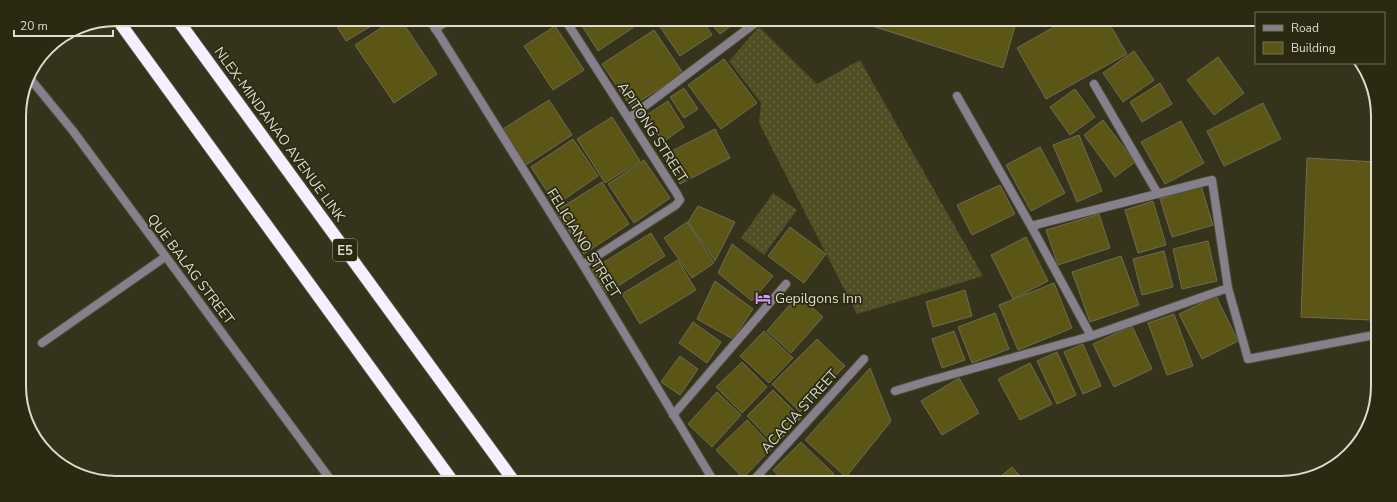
<svg xmlns="http://www.w3.org/2000/svg" width="1397" height="502" font-family="'Nunito Sans',sans-serif">
  <style>
    .grass { fill: url(#grass-dots) }
    .building { fill: #5b5615; stroke: #6d6c52 }
    .lines { fill: none; stroke-linecap: round; stroke-linejoin: round }
    .service-casing { stroke: #504e38; stroke-width: 10 }
    .minor-casing { stroke: #504e38; stroke-width: 10 }
    .tertiary-casing { stroke: #504e38; stroke-width: 10 }
    .motorway-casing { stroke: #504e38; stroke-width: 14 }
    .service { stroke: #85808b; stroke-width: 8 }
    .minor { stroke: #85808b; stroke-width: 8 }
    .tertiary { stroke: #85808b; stroke-width: 8 }
    .motorway { stroke: #f7efff; stroke-width: 12 }
    .labels { text-anchor: middle; stroke-width: 3.5; stroke-linejoin: round; paint-order: stroke }
    .shield { fill: #2b2912; stroke: #a8a796; stroke-width: 1 }
    .shield-label { font-size: 13px; font-weight: bold; fill: #ddddce }
    .street-label { font-size: 14px; fill: #ddddce; stroke: #2b2912 }
    .poi-label { font-size: 14px; fill: #ddddce; stroke: #2b2912; text-anchor: start }
    .rim { fill: none; stroke: #ddddce; stroke-width: 2 }
  </style>
  <defs>
    <pattern id="grass-dots" width="8" height="8" patternUnits="userSpaceOnUse"><rect width="8" height="8" fill="#514e26"/><path d="M2 2h.1M6 6h.1" fill="none" stroke="#6a6744" stroke-width="1.8" stroke-linecap="round"/></pattern>
  </defs>
  <rect width="100%" height="100%" fill="#35331b"/>
  <path class="grass" d="M759,27L817,84L860,60L983,276L857,314L759,123L761,103L729,61Z
    M773,193L797,210L764,255L741,238Z"/>
  <path class="building" d="M333,20H381L346,41Z
    M393,20H401L437,74L394,103L355,45Z
    M579,21H631L634,27L598,51Z
    M656,21H703L712,35L680,56Z
    M710,22H736L720,34Z
    M864,22L1016,23L1003,68L866,24Z
    M1061,23H1109L1127,54L1046,99L1017,48Z
    M555,26L584,70L553,90L524,46Z
    M654,30L683,73L631,107L602,64Z
    M1134,51L1154,80L1123,102L1103,73Z
    M1218,57L1244,93L1214,115L1187,80Z
    M724,59L757,103L721,129L688,85Z
    M1160,83L1172,104L1142,122L1130,102Z
    M684,88L698,109L684,118L670,97Z
    M1075,89L1095,117L1070,135L1050,107Z
    M549,100L572,135L526,165L503,129Z
    M668,101L684,127L663,142L645,116Z
    M1263,103L1281,139L1224,166L1207,131Z
    M612,117L640,161L605,183L577,139Z
    M1103,120L1135,162L1115,177L1084,135Z
    M1181,121L1204,163L1165,184L1141,142Z
    M715,129L730,158L680,184L664,155Z
    M1079,135L1102,191L1077,202L1053,145Z
    M573,139L598,176L556,205L531,167Z
    M1040,147L1065,193L1031,211L1006,165Z
    M1307,158L1376,162L1371,320L1301,317Z
    M644,160L670,198L634,223L608,184Z
    M602,182L629,224L584,254L556,211Z
    M1000,185L1015,214L972,235L957,205Z
    M1201,186L1213,225L1172,237L1160,199Z
    M1153,201L1166,245L1138,253L1125,210Z
    M698,206L735,222L715,261L688,222Z
    M1099,214L1110,248L1058,265L1046,230Z
    M687,222L714,263L692,278L664,238Z
    M790,227L826,254L804,283L768,256Z
    M651,233L665,256L607,293L591,270Z
    M1026,237L1048,281L1013,299L991,255Z
    M1208,241L1217,281L1182,289L1173,249Z
    M732,244L773,276L752,301L718,273Z
    M1164,251L1173,287L1142,295L1133,259Z
    M1121,256L1139,305L1090,322L1072,272Z
    M678,260L696,290L640,324L622,294Z
    M715,281L753,309L733,339L697,319Z
    M1054,283L1072,328L1018,350L999,305Z
    M965,290L972,316L933,327L926,302Z
    M798,295L823,317L791,353L767,331Z
    M1216,296L1238,341L1202,359L1179,314Z
    M995,313L1009,349L972,363L958,327Z
    M1174,314L1193,366L1167,375L1148,323Z
    M693,322L721,342L707,363L679,343Z
    M1132,326L1152,369L1114,387L1093,344Z
    M764,331L793,358L769,383L740,356Z
    M954,331L965,360L942,368L932,339Z
    M817,339L845,366L800,412L772,384Z
    M1083,344L1101,386L1083,394L1064,352Z
    M1057,352L1076,395L1057,404L1037,361Z
    M680,356L698,369L680,395L661,382Z
    M742,362L767,387L742,413L716,387Z
    M1030,363L1052,404L1020,420L998,379Z
    M870,368L891,421L846,477L805,440Z
    M959,378L979,413L942,435L921,401Z
    M773,390L801,418L775,445L747,416Z
    M717,392L741,415L712,447L688,424Z
    M747,420L773,447L743,478L716,450Z
    M801,442L834,474L827,481H784L773,470Z
    M1012,467L1025,482H994Z"/>
  <g class="lines">
    <g class="service-casing">
      <path id="service" d="M1094,84L1158,194
        M957,96L1031,226L1091,336
        M1031,226L1212,180L1228,288L1248,359
        M42,343L165,257
        M895,391L928,381L1091,336L1228,288"/>
    </g>
    <g class="minor-casing">
      <path id="minor" d="M430,20L583,265L713,480
        M566,21L677,194L680,200L676,205L583,265
        M435,29L449,20
        M629,118L754,24L755,22
        M1248,359L1374,335
        M673,415L786,284
        M753,481L864,359"/>
    </g>
    <g class="tertiary-casing">
      <path id="tertiary" d="M28,76L73,131L330,479"/>
    </g>
    <g class="motorway-casing">
      <path id="motorway" d="M117,19L451,479
        M177,19L513,480"/>
    </g>
    <use href="#service" class="service"/>
    <use href="#minor" class="minor"/>
    <use href="#tertiary" class="tertiary"/>
    <use href="#motorway" class="motorway"/>
  </g>
  <defs>
    <g id="hotel-bare" transform="scale(1.2)"><path d="M-6-4.5h1.5V1H6V5H4.5V3h-9V5H-6ZM-4 0a1.8 1.8 0 1 1 3.6 0ZM.5 0V-2.5h3Q6-2.5 6 0Z" fill="#d19dfe" stroke="#2b2912" stroke-width="2.5" paint-order="stroke"/></g>
  </defs>
  <g fill-rule="evenodd">
    <use href="#hotel-bare" x="763" y="298"/>
  </g>
  <g class="labels">
    <rect class="shield" x="333" y="239" width="24" height="22" rx="3"/>
    <g class="shield-label">
      <text x="345" y="255">E5</text>
    </g>
    <g class="street-label">
      <text transform="translate(653 132) rotate(57)" y="5">APITONG STREET</text>
      <text transform="translate(280 134) rotate(54)" y="5">NLEX-MINDANAO AVENUE LINK</text>
      <text transform="translate(584 243) rotate(58)" y="5">FELICIANO STREET</text>
      <text transform="translate(191 269) rotate(53)" y="5">QUE BALAG STREET</text>
      <text transform="translate(799 411) rotate(-48)" y="5">ACACIA STREET</text>
    </g>
    <g class="poi-label">
      <text x="775" y="303">Gepilgons Inn</text>
    </g>
  </g>
  <path d="M0 0H1397V502H0ZM116 26H1281A90 90 0 0 1 1371 116V386A90 90 0 0 1 1281 476H116A90 90 0 0 1 26 386V116A90 90 0 0 1 116 26Z" fill="#2b2912" fill-rule="evenodd"/>
  <path class="rim" d="M116 26H1281A90 90 0 0 1 1371 116V386A90 90 0 0 1 1281 476H116A90 90 0 0 1 26 386V116A90 90 0 0 1 116 26Z"/>
  <rect x="1255" y="12" width="130" height="52" fill="#2b2912" stroke="#72715d"/>
  <rect x="1263" y="25" width="20" height="6" fill="#85808b" stroke="#72715d"/>
  <text x="1291" y="32" font-size="12" fill="#ddddce">Road</text>
  <rect x="1263" y="42" width="20" height="12" fill="#5b5615" stroke="#72715d"/>
  <text x="1291" y="52" font-size="12" fill="#ddddce">Building</text>
  <path d="M14 30v6h99v-6" fill="none" stroke="#ddddce" stroke-width="2"/>
  <text x="20" y="30" font-size="12" fill="#ddddce" stroke="#2b2912" stroke-width="3" paint-order="stroke">20 m</text>
</svg>
